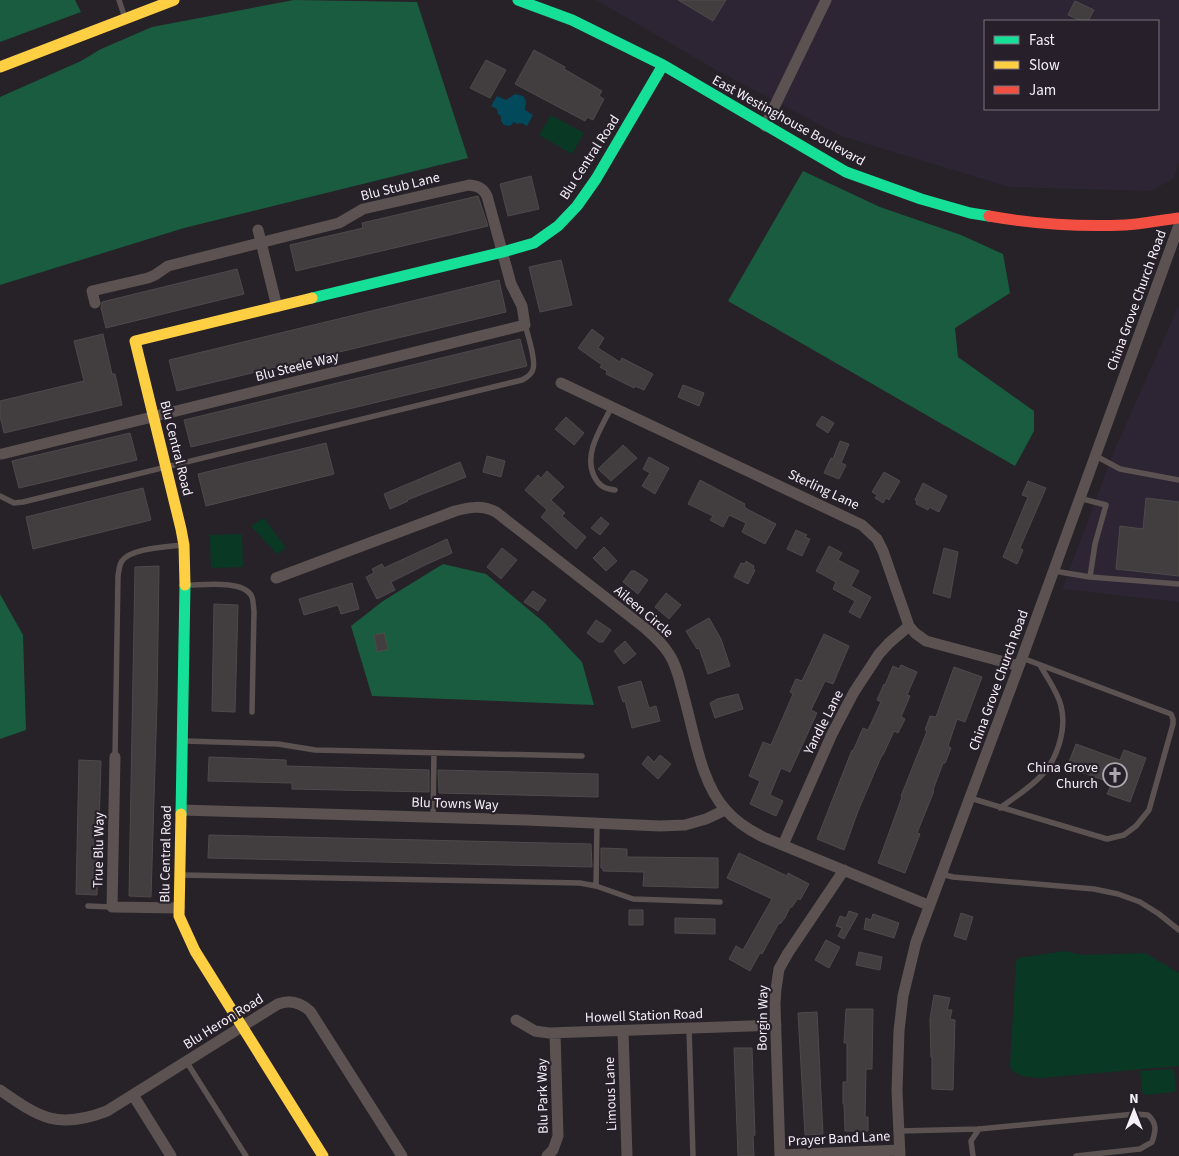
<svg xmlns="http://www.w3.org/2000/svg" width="1179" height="1156" font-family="'Source Sans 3',sans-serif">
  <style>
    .industrial { fill: #2d2534; fill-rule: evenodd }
    .green { fill: #093825 }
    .forest { fill: #1a5c3f }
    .water { fill: #03495c }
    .building { fill: #423e3f; stroke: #4e4a4b }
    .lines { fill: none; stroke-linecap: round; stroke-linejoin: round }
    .lane { stroke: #5c5251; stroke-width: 5.5 }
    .street { stroke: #5c5251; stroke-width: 11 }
    .fast { stroke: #16e098; stroke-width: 11 }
    .slow { stroke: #ffcf43; stroke-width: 11 }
    .jam { stroke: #f24e42; stroke-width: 11 }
    .labels { text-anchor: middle; stroke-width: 4.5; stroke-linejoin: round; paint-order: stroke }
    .street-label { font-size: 14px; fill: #f5f0f7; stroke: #27202a }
    .poi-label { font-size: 14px; fill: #f5f0f7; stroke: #27202a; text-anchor: end }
  </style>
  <rect width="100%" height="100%" fill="#262228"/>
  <path class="industrial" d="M596,0H1179V163L1174,178L1151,191L1009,187L841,136L718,71ZM985,21H1158V109H985Z
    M1179,305V602L1062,589L1114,451Z"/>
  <path class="green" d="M551,115L584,133L572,154L539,135Z
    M264,518L286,548L277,554L251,526Z
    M242,534L243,567L211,568L210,535Z
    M1065,951L1083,955L1145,953L1179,973V1066L1040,1078L1021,1076L1011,1070L1010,1065L1016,962L1018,958Z
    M1172,1069L1174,1070L1176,1090L1173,1092L1146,1095L1142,1092L1140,1071Z"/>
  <path class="forest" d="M0,0H75L81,12L0,42Z
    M294,0L417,2L468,158L184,228L0,285V97L81,61L101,49L152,27Z
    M803,171L880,207L961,235L1003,254L1010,293L955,328L958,357L1034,411V431L1015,466L728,301Z
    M443,564L486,574L546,624L582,662L594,705L372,696L351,626L383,601Z
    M0,594L23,635L26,730L0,739Z"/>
  <path class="water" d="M515,94L523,96L526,101L525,110L533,115L527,126L522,123L517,124L514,122L510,126L504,125L501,121V116L498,114L497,109L491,106L497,96L506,100Z"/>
  <path class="building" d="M678,0H726L713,21Z
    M1075,1L1094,10L1088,21H1082L1068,15Z
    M534,50L565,67L564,69L602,91L599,96L604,99L593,120L587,117L585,121L515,84Z
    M486,60L506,70L490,98L470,88Z
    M531,176L539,209L508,216L500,184Z
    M478,196L488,226L296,271L290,245L363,228L362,223Z
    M561,260L572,305L540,312L529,267Z
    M237,269L244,294L106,328L101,308L102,302Z
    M499,280L506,312L177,391L169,360Z
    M592,329L604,338L598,348L620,362L622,358L653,374L644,390L635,386L634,388L606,374L607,371L600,367L602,365L578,348Z
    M103,334L112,374H115L122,405L4,433L0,416V401L84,381L74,341Z
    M520,339L527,366L191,447L184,420Z
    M683,385L704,393L699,406L678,397Z
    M822,416L834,423L828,433L816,425Z
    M566,417L584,433L574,445L555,429Z
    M130,433L137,460L19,488L12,461Z
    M840,441L849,444L841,463L846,465L839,479L824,473L831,458L833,459Z
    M326,443L334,474L206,506L198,474Z
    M623,445L637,458L611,481L598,469Z
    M487,456L505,461L501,477L483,472Z
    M649,457L669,468L655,494L642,486L650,473L643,469Z
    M460,462L466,477L407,500L408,501L390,509L384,494Z
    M547,471L564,487L551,500L565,513L562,516L586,537L576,549L541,517L547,510L525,490L538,475L541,478Z
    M884,472L900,481L889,500L886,498L883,503L875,498L877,495L872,492Z
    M700,480L745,504L744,506L747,509L776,524L765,544L742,532L746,523L729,515L723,527L710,520L713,516L688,504Z
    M1028,481L1046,488L1020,548L1023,550L1017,564L1003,557L1028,497L1022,495Z
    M923,483L947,496L939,512L929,507L928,510L916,504L917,501L915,500Z
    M143,488L151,520L33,549L26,517Z
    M1146,498L1179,502V576L1116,569L1120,526L1143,529Z
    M601,517L609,524L600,535L591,528Z
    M796,530L807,535L805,537L810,539L802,556L787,549Z
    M447,539L452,553L427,564L391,582L395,590L377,599L366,577L374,573L372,569L382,564L384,568Z
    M829,546L842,553L838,560L859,571L851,586L871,597L860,618L849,612L855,601L833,589L836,582L816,571Z
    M604,547L617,561L606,571L593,558Z
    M502,548L517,560L501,579L487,567Z
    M944,548L958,552L950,598L933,593Z
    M746,561L754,566L753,569L755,570L748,584L734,577L741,563L745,564Z
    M159,566L157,702L151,897L129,896L135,567Z
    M631,571H635L648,580L638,594L623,582Z
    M352,583L359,609L341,614L338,605L304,615L299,599Z
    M533,591L546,600L538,611L524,602Z
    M666,593L681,605L669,619L655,607Z
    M214,604L238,605L235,712L212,711Z
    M709,618L721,639L730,666L708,674L699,648L697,649L686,631Z
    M596,620L611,630L603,642H599L587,633Z
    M384,633L388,649L377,652L374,635Z
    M824,634L849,646L833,684L825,681L811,710L817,713L790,772L781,768L770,795L783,801L776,816L750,804L760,781L749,776L763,742L771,745L793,694L790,692L796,679L802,681Z
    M625,641L636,654L624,664L614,651Z
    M901,665L917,672L907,695L910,696L901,717L905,719L898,733L894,731L883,755H882L858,811L844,850L817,839L852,750L853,751L863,728L868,730L881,702L877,700L884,684L885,685L893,666L899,669Z
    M954,667L982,677L965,722L957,719L948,746L951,748L945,763H943L933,790L934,791L917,833L920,834L905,873L878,863L902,797L901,796L927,731L925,730L930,716L936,717Z
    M641,681L649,708L656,706L660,721L632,728L625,701L623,702L618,687Z
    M738,694L743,709L715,718L710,703L717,699Z
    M1076,744L1120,760L1124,750L1146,758L1130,802L1107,794L1112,783L1067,767Z
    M660,755L671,764L658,779L642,764L648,756L654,762Z
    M209,757L286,760V766L429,770V792L292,789V783L208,781Z
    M79,760L101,761L97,895L76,894Z
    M438,770L598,774V797L439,793Z
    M209,835L591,844L592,867L208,858Z
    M601,848L627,849V857L718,858V888L643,886L644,872L603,871V868H601Z
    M739,853L787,876L788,873L809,884L800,900L798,898L792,907H790L785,918L780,924L779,923L762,954L760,953L750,971L729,959L736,946L743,950L772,899L727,878Z
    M629,910H643V925H629Z
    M849,911L858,914L844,939L838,936L842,928L836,926L840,916L846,918Z
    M961,913L973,917L966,940L954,936Z
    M873,914L899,923L894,938L864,929L866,918L871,920Z
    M675,918L715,919V934L675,933Z
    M826,940L840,947L829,968L815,960Z
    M859,952L882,957L880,970L856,965Z
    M934,995L950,998L947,1010H952L950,1019L955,1020L953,1090L932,1089V1057H931L930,1019Z
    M846,1009H873L872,1069H866L865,1117H868V1131H845L844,1104H843V1082H847V1043H844Z
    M817,1012L823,1134L805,1135L798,1013Z
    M734,1048H752L755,1135L753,1136L754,1156H738Z"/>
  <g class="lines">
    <path class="lane" d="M119,0L125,18
      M612,406C602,427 583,453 594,476C599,486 605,489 615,490
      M1096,456L1120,469L1179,480
      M0,496L14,503L23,502L522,380C526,378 532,374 533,369C536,360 528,335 525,325
      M1079,498L1106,505L1095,544L1090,577L1179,584
      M1054,571L1090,577
      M187,585C204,585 242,580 251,595C254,600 253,606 254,611L252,712
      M185,741L278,744L315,750L582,756
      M115,757L118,576C119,571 119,565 122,561C131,548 167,547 182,545
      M970,798L1107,839L1124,835L1136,826L1149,810L1173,724V719L1171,714L1022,658
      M1000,808C1014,798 1028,789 1040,777C1057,761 1067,729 1061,706C1058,692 1047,678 1040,665
      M433,817L434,753
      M941,874L953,877L1094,889L1118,894L1140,902L1159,914L1179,930
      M182,875L580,883L596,886L633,899L720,902
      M596,886L597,823
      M88,906L112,907
      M689,1028L693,1156
      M186,1061L246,1156
      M899,1131L979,1129L1135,1114L1148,1115C1157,1123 1156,1131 1152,1142L1140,1149L1076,1156
      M973,1156L971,1141L979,1129"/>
    <path class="street" d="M765,126L826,0
      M258,230L277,307
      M561,383L862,525L877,539L883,551L909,626L915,633L926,641L1019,666
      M2,454L525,325L522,306L511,284L487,196C483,188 478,186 469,185L363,209L339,223L168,266L155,275L148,278L92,291L95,303
      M276,578L455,511C470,507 482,505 496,512L646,629C654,636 663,644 669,654C677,666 680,682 684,697C694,732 701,784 726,810C736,822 749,830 763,837L928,905
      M115,757L112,907L179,908
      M181,810L526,820L660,826L685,825L706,819L725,810
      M783,845L832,734L854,692L879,654L889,643L909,626
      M516,1020L535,1031L549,1033L776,1025
      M623,1031L627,1156
      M0,1090C40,1118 58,1130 107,1111L278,1004C291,999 301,1003 310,1011L402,1156
      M133,1095L171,1156
      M780,1155L900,1150
      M547,1156L553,1150L558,1136L555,1033
      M780,1156L775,1004L776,989L779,969L788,953L844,870
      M900,1156L897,1091L899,1031L903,996L916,942L1022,658L1179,225"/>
    <path class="fast" d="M518,0L572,20L663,65L846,172L921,199L970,213L989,216
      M312,298L503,252L534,243L558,226L577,206L596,179L663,65
      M181,814L185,585"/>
    <path class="slow" d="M0,67L174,0
      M185,585L184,545L181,529L135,341L312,298
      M181,814L179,916L195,951L323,1156"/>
    <path class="jam" d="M989,216C1034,224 1080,227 1125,225C1143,224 1161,220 1179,218"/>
  </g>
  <defs>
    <g id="church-ring" transform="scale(1.25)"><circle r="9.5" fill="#27202a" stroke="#ada8af" stroke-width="1.5"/><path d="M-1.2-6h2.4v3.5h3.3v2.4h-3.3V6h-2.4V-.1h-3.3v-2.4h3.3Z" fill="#ada8af"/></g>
  </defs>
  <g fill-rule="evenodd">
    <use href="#church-ring" x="1115" y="775"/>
  </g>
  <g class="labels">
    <g class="street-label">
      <text transform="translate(789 120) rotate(29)" y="5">East Westinghouse Boulevard</text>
      <text transform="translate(589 157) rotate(-57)" y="5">Blu Central Road</text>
      <text transform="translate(400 186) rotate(-14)" y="5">Blu Stub Lane</text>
      <text transform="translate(1136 300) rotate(-70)" y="5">China Grove Church Road</text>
      <text transform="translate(297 366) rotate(-14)" y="5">Blu Steele Way</text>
      <text transform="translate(177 448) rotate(76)" y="5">Blu Central Road</text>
      <text transform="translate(824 489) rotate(25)" y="5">Sterling Lane</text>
      <text transform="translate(644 611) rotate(40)" y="5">Aileen Circle</text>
      <text transform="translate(998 680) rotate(-70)" y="5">China Grove Church Road</text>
      <text transform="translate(823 722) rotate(-63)" y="5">Yandle Lane</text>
      <text transform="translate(455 803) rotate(2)" y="5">Blu Towns Way</text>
      <text transform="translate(98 850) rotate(-89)" y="5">True Blu Way</text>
      <text transform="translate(165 854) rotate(-89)" y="5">Blu Central Road</text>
      <text transform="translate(644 1015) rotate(-2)" y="5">Howell Station Road</text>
      <text transform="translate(762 1018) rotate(-89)" y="5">Borgin Way</text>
      <text transform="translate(223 1021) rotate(-32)" y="5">Blu Heron Road</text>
      <text transform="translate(610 1094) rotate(-92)" y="5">Limous Lane</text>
      <text transform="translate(542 1096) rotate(-91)" y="5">Blu Park Way</text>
      <text transform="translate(839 1138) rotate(-3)" y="5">Prayer Band Lane</text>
    </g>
    <g class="poi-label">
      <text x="1098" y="772">China Grove<tspan x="1098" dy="16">Church</tspan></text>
    </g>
  </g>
  <rect x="984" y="20" width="175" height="90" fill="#27202a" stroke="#79737c"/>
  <rect x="994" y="36" width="25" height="8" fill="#16e098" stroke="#79737c"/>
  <text x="1029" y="45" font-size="15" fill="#f5f0f7">Fast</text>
  <rect x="994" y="61" width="25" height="8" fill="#ffcf43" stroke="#79737c"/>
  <text x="1029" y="70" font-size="15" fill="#f5f0f7">Slow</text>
  <rect x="994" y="86" width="25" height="8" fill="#f24e42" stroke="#79737c"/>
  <text x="1029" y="95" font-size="15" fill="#f5f0f7">Jam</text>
  <g transform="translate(1134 1111)" stroke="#27202a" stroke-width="4" paint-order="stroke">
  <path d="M0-4L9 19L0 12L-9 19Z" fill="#f5f0f7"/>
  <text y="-8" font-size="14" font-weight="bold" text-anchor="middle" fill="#f5f0f7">N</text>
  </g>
</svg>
